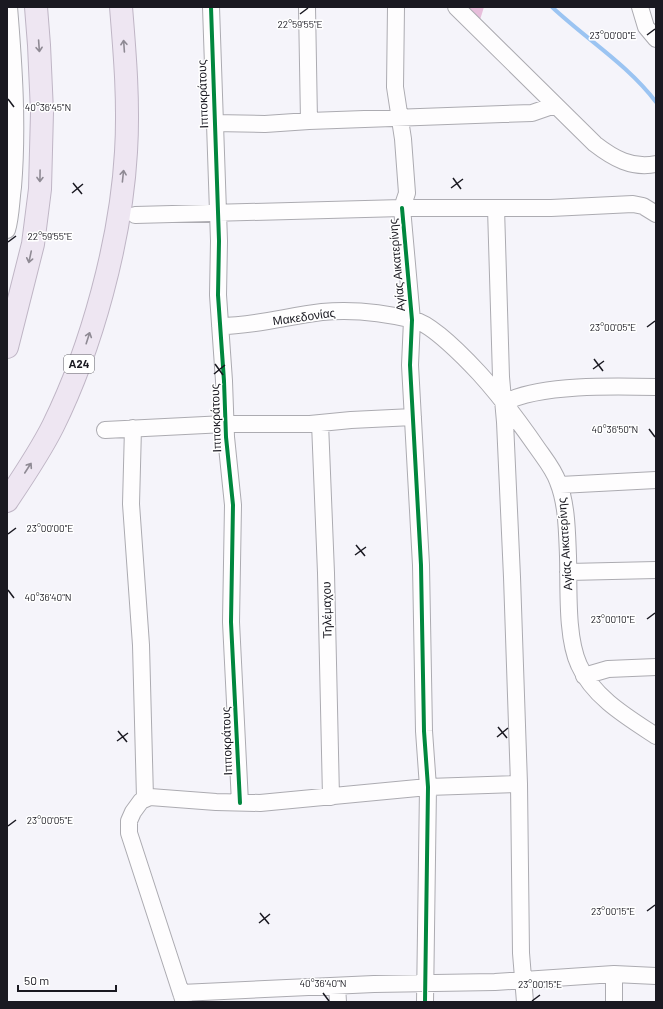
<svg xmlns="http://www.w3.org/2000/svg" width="663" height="1009" font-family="Barlow,sans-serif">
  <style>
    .forest { fill: #e7bedb }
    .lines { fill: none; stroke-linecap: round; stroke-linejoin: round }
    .stream { stroke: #9bc4f2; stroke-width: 4 }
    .street-casing { stroke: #acabb1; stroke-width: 18 }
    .highway-casing { stroke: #bfb5c5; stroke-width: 24 }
    .street { stroke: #fefdfe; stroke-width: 16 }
    .highway { stroke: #eee6f2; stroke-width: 22 }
    .cycleway-casing { stroke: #fff; stroke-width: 6 }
    .cycleway { stroke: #00873e; stroke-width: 4 }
    .oneway { stroke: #8f8a94 }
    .ticks { fill: none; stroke: #1a1921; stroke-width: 1.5 }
    .labels { text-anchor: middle; stroke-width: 3; stroke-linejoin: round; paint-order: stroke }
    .shield { fill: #fff; stroke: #5f5e64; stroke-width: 1 }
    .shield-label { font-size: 11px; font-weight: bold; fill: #1a1921 }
    .street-label { font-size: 12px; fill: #1a1921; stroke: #fff }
    .ticks-label { font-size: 10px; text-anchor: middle; fill: #1a1921; stroke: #fff; stroke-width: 3; stroke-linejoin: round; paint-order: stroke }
  </style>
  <rect width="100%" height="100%" fill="#f5f4fa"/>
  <path class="forest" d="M463,7H484L479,23Z"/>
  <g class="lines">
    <path class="stream" d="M552,7C586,39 627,64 656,102"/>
    <g class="street-casing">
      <path id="street" d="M211,7L219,241L218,295L224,381L226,437L233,505L231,622L240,803
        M307,7L309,121
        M396,7L395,87L403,139L407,193L402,208
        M456,7L595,144C613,158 632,169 656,164
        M640,7L646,27L656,39
        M214,123L265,124L309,121L532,113L555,105
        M402,208L412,320L410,365L421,565L424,731L428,787L425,1002
        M496,208L501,377L505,422L512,577L519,784L521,953L525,1002
        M135,215L402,208H551L633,204L643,206L656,214
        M7,230C11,217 11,201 13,187C18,127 14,67 9,7
        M220,326C255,326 288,316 322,312C352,309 385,313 414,320C432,324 466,359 479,373C501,397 520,423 538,449C545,459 554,470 558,482C567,504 567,533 568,556C569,587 566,637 579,665C593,697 627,717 656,736
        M504,403C538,384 616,386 656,387
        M320,423L326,573L331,797
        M133,428L131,504L141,645L145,798
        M105,430L225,424H310L351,420L413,417
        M560,485L656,480
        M568,572L656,570
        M584,676L608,669L656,667
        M337,986L338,1002
        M181,993L374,984L495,982L614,974L656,976
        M184,1002L129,833V821L133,812L141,801L150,797L216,802L260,803L428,787L519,784
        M614,1002V974"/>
    </g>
    <g class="highway-casing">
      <path id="highway" d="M7,347L33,244L40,189L42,112L39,45L36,7
        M7,501C23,477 40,452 53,426C92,347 121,240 126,152C129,104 125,55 121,7"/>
    </g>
    <use href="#street" class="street"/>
    <use href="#highway" class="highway"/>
    <g class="cycleway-casing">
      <path id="cycleway" d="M211,7L219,241L218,295L224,381L226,437L233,505L231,622L240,803
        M402,208L412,320L410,365L421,565L424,731L428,787L425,1002"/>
    </g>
    <use href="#cycleway" class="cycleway"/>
  </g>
  <defs><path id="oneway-shaft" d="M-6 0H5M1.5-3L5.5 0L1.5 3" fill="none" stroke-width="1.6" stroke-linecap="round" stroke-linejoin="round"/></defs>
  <g class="oneway">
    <use href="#oneway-shaft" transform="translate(39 46) rotate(86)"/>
    <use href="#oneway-shaft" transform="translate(124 46) rotate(-94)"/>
    <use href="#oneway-shaft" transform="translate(40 176) rotate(91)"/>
    <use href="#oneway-shaft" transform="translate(123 176) rotate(-84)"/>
    <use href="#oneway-shaft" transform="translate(30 257) rotate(102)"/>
    <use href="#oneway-shaft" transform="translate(88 338) rotate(-72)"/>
    <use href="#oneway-shaft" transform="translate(28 468) rotate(-57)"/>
  </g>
  <path class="ticks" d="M300,14L308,8M647,35L655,29M8,99L14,107M453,178L461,189M73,183L82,194M451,188L463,179M72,193L83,184M8,242L16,236M647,327L655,321M594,359L603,371M215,364L223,375M593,369L604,361M214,374L225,365M649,429L655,437M8,534L16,528M356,545L365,556M355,555L366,547M8,590L14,598M647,619L655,613M498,727L507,738M118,731L127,742M497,737L508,728M117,741L128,733M8,826L16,820M647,911L655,905M260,913L269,924M259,923L270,914M323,993L329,1001M532,1001L540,995"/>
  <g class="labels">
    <rect class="shield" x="64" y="355" width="30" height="18" rx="3"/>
    <g class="shield-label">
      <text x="79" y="368">Α24</text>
    </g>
    <g class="street-label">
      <text transform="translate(203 94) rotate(-92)" y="4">Ιπποκράτους</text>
      <text transform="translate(397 265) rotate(-95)" y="4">Αγίας Αικατερίνης</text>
      <text transform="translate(304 317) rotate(-8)" y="4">Μακεδονίας</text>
      <text transform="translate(216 418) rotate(-92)" y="4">Ιπποκράτους</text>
      <text transform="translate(565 544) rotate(-94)" y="4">Αγίας Αικατερίνης</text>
      <text transform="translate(327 610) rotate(-91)" y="4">Τηλέμαχου</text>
      <text transform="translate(227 741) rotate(-92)" y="4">Ιπποκράτους</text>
    </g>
  </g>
  <g class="ticks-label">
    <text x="300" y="28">22°59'55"E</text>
    <text x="613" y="39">23°00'00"E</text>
    <text x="48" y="111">40°36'45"N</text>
    <text x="50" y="240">22°59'55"E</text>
    <text x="613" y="331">23°00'05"E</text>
    <text x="615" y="433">40°36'50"N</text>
    <text x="50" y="532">23°00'00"E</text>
    <text x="48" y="601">40°36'40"N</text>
    <text x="613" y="623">23°00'10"E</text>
    <text x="50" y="824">23°00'05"E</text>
    <text x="613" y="915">23°00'15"E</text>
    <text x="323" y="987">40°36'40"N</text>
    <text x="540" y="988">23°00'15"E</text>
  </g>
  <rect width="663" height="1009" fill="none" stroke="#1a1921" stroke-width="16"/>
  <path d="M18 985v6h98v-6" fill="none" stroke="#1a1921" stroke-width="2"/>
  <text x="24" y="985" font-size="12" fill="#1a1921" stroke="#ffffff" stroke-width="3" paint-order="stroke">50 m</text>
</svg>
